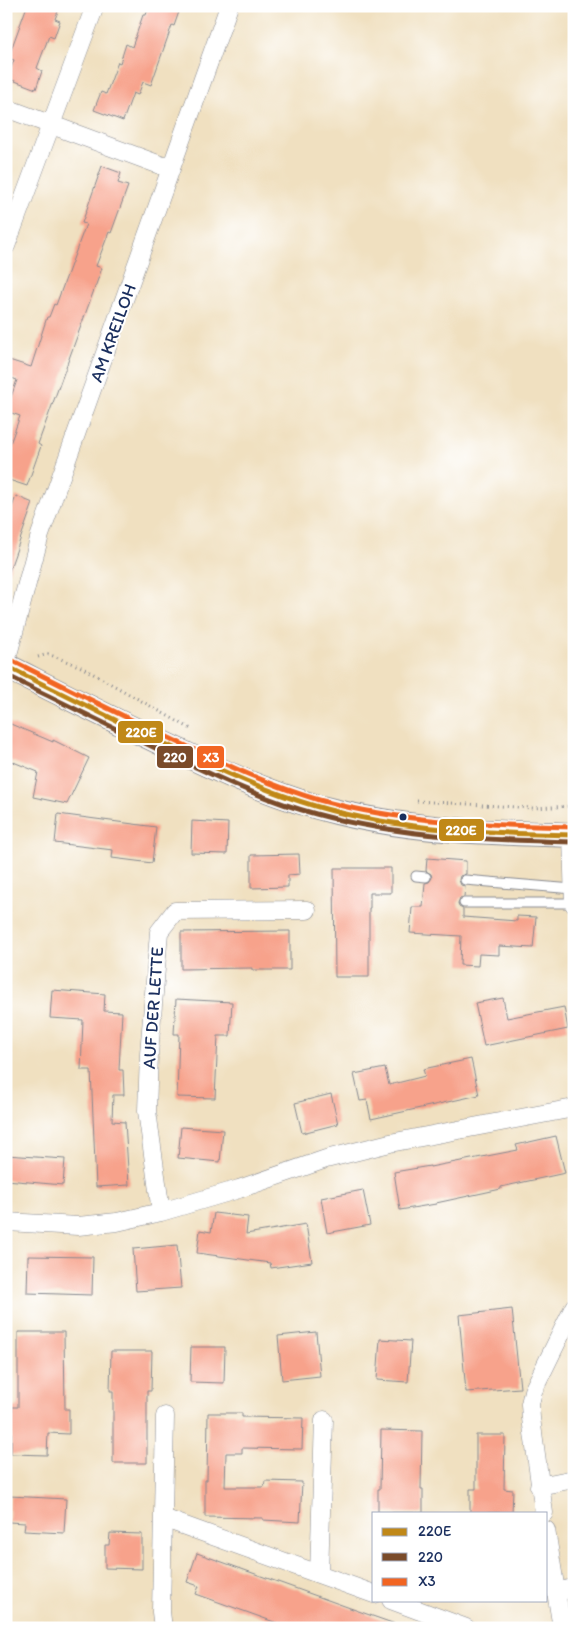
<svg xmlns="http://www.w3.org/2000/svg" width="580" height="1634" font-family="Itim,sans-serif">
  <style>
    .building { fill: #f7a28b }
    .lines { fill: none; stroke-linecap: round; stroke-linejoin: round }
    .lane-casing { stroke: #86888f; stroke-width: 11 }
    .street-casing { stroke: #86888f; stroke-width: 19 }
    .secondary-casing { stroke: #86888f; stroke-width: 26 }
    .path { stroke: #86888f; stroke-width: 3; stroke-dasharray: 1 4; stroke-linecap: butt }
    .lane { stroke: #fff; stroke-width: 9 }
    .street { stroke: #fff; stroke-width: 18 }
    .secondary { stroke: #fff; stroke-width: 24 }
    .bus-1-casing { stroke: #fff; stroke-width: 9 }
    .bus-2-casing { stroke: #fff; stroke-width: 9 }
    .bus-3-casing { stroke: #fff; stroke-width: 9 }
    .bus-1 { stroke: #c08818; stroke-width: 5 }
    .bus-2 { stroke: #7a4b2a; stroke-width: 5 }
    .bus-3 { stroke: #f26522; stroke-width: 5 }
    .bus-dot { fill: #1b2f5e; stroke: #fff; stroke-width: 2 }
    .labels { text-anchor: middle; stroke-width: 4; stroke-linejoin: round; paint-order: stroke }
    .street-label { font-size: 18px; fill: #1b2f5e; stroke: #fff }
    .line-badge { stroke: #fff; stroke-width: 2 }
    .badge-label { font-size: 14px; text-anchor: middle; font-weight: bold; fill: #fff }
  </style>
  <rect width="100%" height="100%" fill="#fff"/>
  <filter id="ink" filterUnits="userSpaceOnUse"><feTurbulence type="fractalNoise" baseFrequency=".02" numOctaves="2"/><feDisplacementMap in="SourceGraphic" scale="10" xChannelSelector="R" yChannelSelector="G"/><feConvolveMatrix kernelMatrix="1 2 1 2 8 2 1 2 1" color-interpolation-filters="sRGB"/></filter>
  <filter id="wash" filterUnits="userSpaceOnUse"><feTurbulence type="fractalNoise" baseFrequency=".0096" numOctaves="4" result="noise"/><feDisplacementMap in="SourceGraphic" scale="20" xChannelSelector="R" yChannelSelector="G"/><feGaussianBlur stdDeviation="1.12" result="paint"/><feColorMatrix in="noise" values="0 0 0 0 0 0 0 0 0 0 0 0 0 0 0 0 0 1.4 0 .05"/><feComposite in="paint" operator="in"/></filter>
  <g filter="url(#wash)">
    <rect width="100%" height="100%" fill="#f0e0c0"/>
    <g id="blocks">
      <path class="building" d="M27,6H60L55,19L60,21L54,38L49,36L37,68L42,71L36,89L7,78L14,60L8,58Z
        M149,6H181L174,26L172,25L151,85L143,82L138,95L133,93L123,121L94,110L101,92L106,94L118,62L120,63L126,44L132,47L143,15H146Z
        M102,166L121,173L118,183L128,186L111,233L109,232L96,266L102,268L38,444L41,446L27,486L6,479V455L20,416L6,411L17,380L6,376V359L31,367L47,317H49L54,304L56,305L86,224L82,223Z
        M16,496L33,503L8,574H6V524Z
        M6,722L53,742V740L89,758L67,804L33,797L38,772L6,759Z
        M58,814L156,827L152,863L112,858L113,850L55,843Z
        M192,821L228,823L227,854L191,853Z
        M299,854L300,874L288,875V887L251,888V855Z
        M427,858L466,861V874L460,876L459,880L461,885L465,886L464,897L460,898L458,903L459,907L463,909V917L517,921V916L536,917L533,948L499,946V955L479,954L478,966L460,965L461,936L410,933L412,907H423L425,883L429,882L432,878L431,874L426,871Z
        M334,868H391V893H370V908H369V977H335Z
        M290,931V970H252V968L181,969V932Z
        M52,990L105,994L104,1011L122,1012L119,1070H123L124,1095H113L112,1121L125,1122L129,1185L96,1187L91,1070H81L83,1020L50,1018Z
        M503,998L507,1018L564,1007L568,1029L484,1046L475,1003Z
        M176,999L232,1002L230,1036H218L215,1098L177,1097L179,1034H174Z
        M471,1059L479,1095L371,1119L367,1100L360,1101L354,1074L385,1068L389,1085L425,1076L423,1069Z
        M331,1094L338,1124L302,1133L295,1103Z
        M181,1127L223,1130L220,1162L178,1158Z
        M556,1136L565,1173L501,1187V1189L436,1203V1204L400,1210L394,1172L430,1166V1167L518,1150L516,1145Z
        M6,1155L65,1159L63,1185L6,1180Z
        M363,1190L370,1225L327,1233L321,1198Z
        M214,1213L248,1217L246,1234L306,1224L312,1262L271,1268L270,1263L197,1253L200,1230L211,1232Z
        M177,1245L181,1288L136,1291L133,1249Z
        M28,1256L93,1257L92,1295L27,1293Z
        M512,1309L520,1388L466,1392L459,1315Z
        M18,1332H64L65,1409H69V1434L48,1433L47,1455L11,1454L12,1407H18Z
        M316,1332L320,1376L282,1380L278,1336Z
        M380,1339L411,1341L408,1382L377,1380Z
        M191,1347H225L224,1383L190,1382Z
        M111,1351H152L151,1391H147V1463H113V1391H110Z
        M208,1413H242V1417L303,1418L302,1449L242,1448V1453H226L225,1487H264L265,1481L302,1482L300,1522L263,1520V1518L205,1517V1480H207Z
        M381,1430L422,1431L421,1489H423V1513H378V1489H380Z
        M476,1435H505L504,1489L513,1490L512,1513H470V1489H476Z
        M10,1496L66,1499L64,1533L24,1531L25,1523L9,1522Z
        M110,1533L142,1534V1569L105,1568V1545H109Z
        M197,1553L364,1613L398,1625V1628H291L196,1594L199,1586L187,1582Z"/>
    </g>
  </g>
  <g filter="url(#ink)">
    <use href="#blocks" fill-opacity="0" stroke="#86888f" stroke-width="1"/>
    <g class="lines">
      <g class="lane-casing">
        <path id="lane" d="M416,876L426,877
          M465,880L573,889
          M464,903H574"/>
      </g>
      <g class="street-casing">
        <path id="street" d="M6,108L171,169
          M6,246L95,6
          M6,662L40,535L229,6
          M572,835L574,904
          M161,1212L147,1111L149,1054L159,932L175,911L307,910
          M6,1222L78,1226L117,1222L161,1212L239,1189L326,1159L390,1143L574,1108
          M539,1486L574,1479
          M544,1513L531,1418L530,1404L533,1391L574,1307
          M163,1518L374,1594
          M546,1530L562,1628
          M319,1574L324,1420
          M556,1593L574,1587
          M391,1600L466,1628
          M163,1628L161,1612L165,1416"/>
      </g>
      <g class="secondary-casing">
        <path id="secondary" d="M6,666C64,695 121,724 179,751C230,776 282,799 337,812C414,831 495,833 574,835"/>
      </g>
      <path class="path" d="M38,657L48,654L81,667L193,730
        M417,801L533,808L574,806"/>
      <use href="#lane" class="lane"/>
      <use href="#street" class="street"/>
      <use href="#secondary" class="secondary"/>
      <g class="bus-1-casing">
        <path id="bus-1" d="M6,666C63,694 119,723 176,749C221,771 267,792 315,806C399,831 487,833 574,835"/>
      </g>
      <g class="bus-2-casing">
        <path id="bus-2" d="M6,675C63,703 119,731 176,758C221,779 267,801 316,814C400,837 487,840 574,842"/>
      </g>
      <g class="bus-3-casing">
        <path id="bus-3" d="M9,659C67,688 124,717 182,744C227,765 271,786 319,800C402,823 488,825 574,827"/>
      </g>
      <use href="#bus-1" class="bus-1"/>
      <use href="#bus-2" class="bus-2"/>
      <use href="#bus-3" class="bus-3"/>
    </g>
  </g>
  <circle class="bus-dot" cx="403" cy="817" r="4.5"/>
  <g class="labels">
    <g class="street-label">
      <text transform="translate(113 333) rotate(-70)" y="6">AM KREILOH</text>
      <text transform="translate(153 1008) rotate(-86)" y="6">AUF DER LETTE</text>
    </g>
  </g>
  <g class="line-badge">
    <rect x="117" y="720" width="47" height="24" rx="5" fill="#c08818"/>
    <rect x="156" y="745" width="38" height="24" rx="5" fill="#7a4b2a"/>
    <rect x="196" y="745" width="29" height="24" rx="5" fill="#f26522"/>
    <rect x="438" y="818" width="47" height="24" rx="5" fill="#c08818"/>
  </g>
  <g class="badge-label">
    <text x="141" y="737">220E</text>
    <text x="175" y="762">220</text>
    <text x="211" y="762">X3</text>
    <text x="461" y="835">220E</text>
  </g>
  <rect width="580" height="1634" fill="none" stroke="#fff" stroke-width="25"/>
  <rect x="372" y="1512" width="175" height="90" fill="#ffffff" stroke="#a4acbf"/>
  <rect x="382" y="1528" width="25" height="8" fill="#c08818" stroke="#a4acbf"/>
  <text x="418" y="1536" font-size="15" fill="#1b2f5e">220E</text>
  <rect x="382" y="1553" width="25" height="8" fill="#7a4b2a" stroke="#a4acbf"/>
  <text x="418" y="1562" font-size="15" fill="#1b2f5e">220</text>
  <rect x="382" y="1578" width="25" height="8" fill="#f26522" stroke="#a4acbf"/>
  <text x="418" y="1586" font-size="15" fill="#1b2f5e">X3</text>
</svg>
